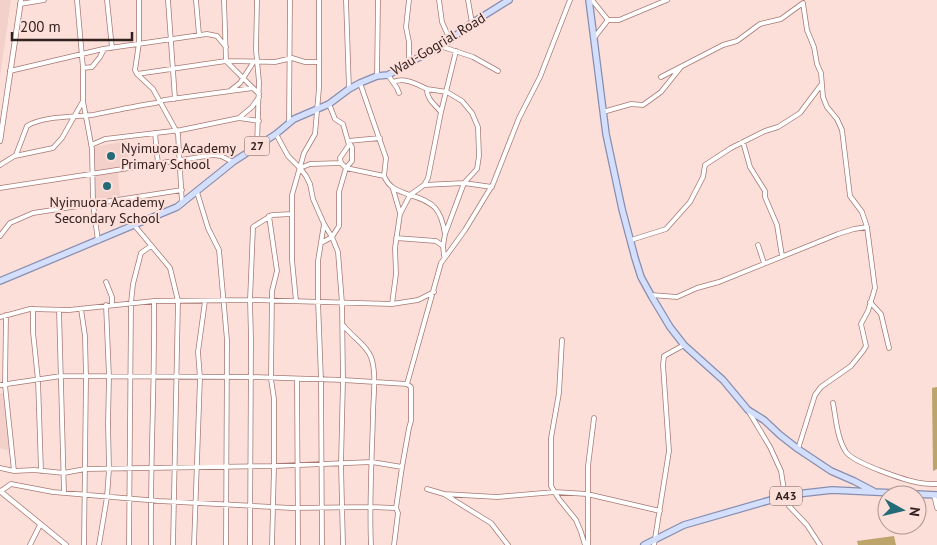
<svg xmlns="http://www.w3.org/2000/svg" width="937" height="545" font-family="'PT Sans',sans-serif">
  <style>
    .built { fill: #f3d0ca }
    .forest { fill: #bca46b }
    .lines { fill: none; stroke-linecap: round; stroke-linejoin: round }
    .minor-casing { stroke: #a67973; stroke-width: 5.5 }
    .tertiary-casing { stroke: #a67973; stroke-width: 6 }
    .primary-casing { stroke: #888eaf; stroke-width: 8 }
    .minor { stroke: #fff; stroke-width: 4 }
    .tertiary { stroke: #fff; stroke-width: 4.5 }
    .primary { stroke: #d3dffd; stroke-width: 5.5 }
    .poi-dot { fill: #236c77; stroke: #fddfda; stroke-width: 2 }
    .labels { text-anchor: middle; stroke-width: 4; stroke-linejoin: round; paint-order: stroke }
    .shield { fill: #fddfda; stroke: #705a57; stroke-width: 1 }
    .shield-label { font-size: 12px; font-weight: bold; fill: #33211f }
    .street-label { font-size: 14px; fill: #33211f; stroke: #fddfda }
    .poi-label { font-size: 14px; fill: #33211f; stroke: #fddfda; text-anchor: start }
  </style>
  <rect width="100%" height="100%" fill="#fddfda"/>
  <path class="built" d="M0,0H11L0,77Z
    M127,141L129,165L95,171L93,147Z
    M118,172L120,197L95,200L93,176Z
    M0,393L5,394L9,451L0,448Z"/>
  <path class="forest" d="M937,387V469L933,471L932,388Z
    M894,536L896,545H858L857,541Z"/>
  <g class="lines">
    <g class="minor-casing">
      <path id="minor" d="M77,0L83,68
        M107,0L112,48
        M139,0V43L135,70L137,74L153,89L178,134L182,204
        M168,0L175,99
        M196,0L199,35
        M224,0L226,61L259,94
        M346,0L349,89
        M439,0L442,22L450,40
        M468,0L472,23
        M592,0L608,20H619L667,0
        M20,4L44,0
        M594,38L608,20
        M440,46L473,57L498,71
        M456,51L441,112L428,178L424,185L464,183L492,187
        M409,63V42L406,27L409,0
        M10,71L103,49L207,34L217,36L226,47
        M137,74L226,61L275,62L292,58L305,62H319
        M388,75L397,88L399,93
        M377,76L378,0
        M661,77L723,45L737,41L760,24L781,19L803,3L807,30L814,47L817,64L821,73L823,97L827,107L837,119L842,130L850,196L862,212L867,227L875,288L868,311L861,324L866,346L863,351L851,366L821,387L815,395L798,449
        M393,82C405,77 416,84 427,89C426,98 435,105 441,112
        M360,83L386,158L384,176
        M427,89L447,92L462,101L472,113L478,127L479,156L477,169L464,183L445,234L443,246L444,256
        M231,90L240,83L253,63
        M329,104L335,119L343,124L349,145L340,158L341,163
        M603,112L631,104L643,105L661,92L681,67
        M240,117L252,107L259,97
        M289,124L290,0
        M155,133L158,164
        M276,134L288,156L300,168L306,176L310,184L313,199L324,224L318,261V301L321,380L322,545
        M743,142L750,167L765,191V197L777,225L782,256
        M91,145L105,139L181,130L239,118L259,121
        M257,146L259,82L256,50L257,0
        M15,156L53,148L62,138L83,101
        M0,165L16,155L27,126C42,116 74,117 92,115C113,111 135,106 156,103L164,100L253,88
        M300,168L310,164L341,163L346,168L384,176C390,189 397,190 410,195L424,185
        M0,188L213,155L221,156L233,162
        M393,189L400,213
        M197,192L208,228L219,250L227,340L226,545
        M269,216L277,271L272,291L271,379L274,399V466L272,545
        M135,226L170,268L178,301L173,545
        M0,236L10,223L33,213L182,190
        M396,238L436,241L443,246
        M631,240L666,229L690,202L703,177L705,165L731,148L765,131L778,127L800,113L821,85
        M98,241L93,204L92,149L83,101V68L92,67L100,57L104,49
        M321,243L332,237L324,224
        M758,245L764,263
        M106,282L112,297V305
        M651,295L677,297L697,288L719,282L838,234L854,229L867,227
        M296,301L292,260V195L304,153L315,134L319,88V0
        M870,302L881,314L889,348
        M392,304L396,274L395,248L400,214L410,195C434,202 441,209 445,234
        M33,309V332L38,380L41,471
        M81,309L85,336L86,377L84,545
        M59,310L64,492
        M6,315L5,385L14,471
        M0,317L30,309L69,310L154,301L250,300L392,304L418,300L434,292
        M344,326C352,337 366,344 371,357C377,374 373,397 373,415C372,458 369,501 371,545
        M562,340L559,393L551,438V486L559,499L576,520L581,532L585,545
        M297,380L298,545
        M0,385L61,376L251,377L343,380L407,384
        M833,403C836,419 837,438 846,452C854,463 906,481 921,483C926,484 932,484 937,484
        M749,412L770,447L781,471L785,496L789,506L807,525L820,545
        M0,468L14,471L34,470L64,473L85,469L274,466L372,462L402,467
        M427,489L444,494L491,523L508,545
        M1,491L11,484L53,492L159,501L292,508L370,507L396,508
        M444,494L497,497L555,492L587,494L660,511
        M934,495L937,508
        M30,545L40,525
        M99,545L107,497L109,469L108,423L109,377L106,305
        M129,545L131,303L133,284L141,253L151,246
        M151,545C150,464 155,382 154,301
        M194,545L200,378L198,352L205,301
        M250,545L251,339L250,300L253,227L272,215L292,214
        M343,545L341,464L343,380L342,303L338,252L332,237L339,226V192L346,168L352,161V147L348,141L380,138
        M394,545L398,513L396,508L402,467L409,428L411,421V387L407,384L441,263L465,230L493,184L519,118L540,77L570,0
        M588,545V466L594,418
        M654,545L669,451L663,365L664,356L684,345"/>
    </g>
    <g class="tertiary-casing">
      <path id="tertiary" d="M0,141L21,0
        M0,491L66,545"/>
    </g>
    <g class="primary-casing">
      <path id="primary" d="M589,0L606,134L622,209L635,258L641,277L652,297L670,327L684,345L723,380L748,410L764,420L780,435L798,449L831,471L854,481L875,492
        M0,281L177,207L233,162L276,134L294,119L329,104L349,89L360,83L377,76L388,75L409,63L450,40L472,23L509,0
        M644,545L684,525L788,495L832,490L937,495"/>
    </g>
    <use href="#minor" class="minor"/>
    <use href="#tertiary" class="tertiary"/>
    <use href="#primary" class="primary"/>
  </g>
  <g class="poi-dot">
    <circle cx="111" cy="156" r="5"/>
    <circle cx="107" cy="186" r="5"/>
  </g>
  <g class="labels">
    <g class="shield">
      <rect x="244.5" y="136.5" width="25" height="19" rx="4"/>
      <rect x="770" y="486.5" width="32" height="19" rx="4"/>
    </g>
    <g class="shield-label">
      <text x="257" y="150">27</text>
      <text x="786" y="500">A43</text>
    </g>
    <g class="street-label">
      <text transform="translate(438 44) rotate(-31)" y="5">Wau-Gogrial Road</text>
    </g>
    <g class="poi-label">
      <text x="121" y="153">Nyimuora Academy<tspan x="121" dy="16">Primary School</tspan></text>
      <text x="107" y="207" text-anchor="middle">Nyimuora Academy<tspan x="107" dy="16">Secondary School</tspan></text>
    </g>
  </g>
  <g transform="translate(902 510) rotate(98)"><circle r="24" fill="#fddfda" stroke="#ac938f"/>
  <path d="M0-4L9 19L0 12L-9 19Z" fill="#236c77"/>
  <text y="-8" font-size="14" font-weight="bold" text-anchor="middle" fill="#33211f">N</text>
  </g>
  <path d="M12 32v8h120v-8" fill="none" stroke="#33211f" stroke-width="2.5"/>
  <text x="20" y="32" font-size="15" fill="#33211f" stroke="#fddfda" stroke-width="4" paint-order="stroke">200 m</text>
</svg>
